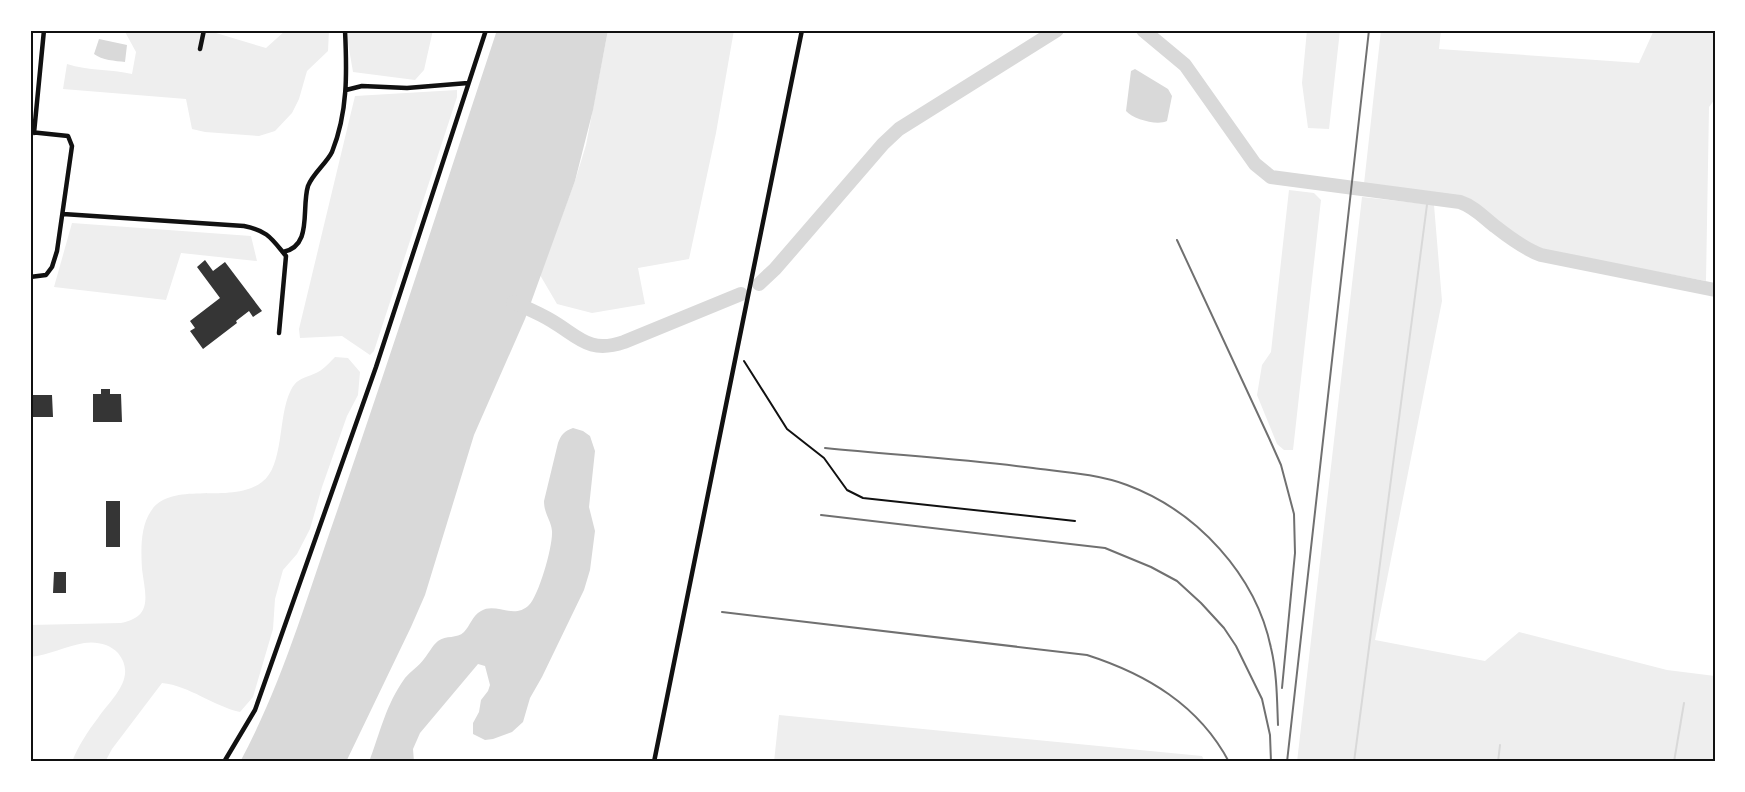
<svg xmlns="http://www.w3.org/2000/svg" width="1745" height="792" font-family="'PT Sans Narrow',sans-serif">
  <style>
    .green { fill: #eee }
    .water { fill: #d9d9d9 }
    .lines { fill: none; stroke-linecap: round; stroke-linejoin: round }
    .stream { stroke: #d9d9d9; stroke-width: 2 }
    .river { stroke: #d9d9d9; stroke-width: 14 }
    .building { fill: #353535 }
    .service { stroke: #111; stroke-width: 2 }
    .minor { stroke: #111; stroke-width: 4.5 }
    .rail { stroke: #707070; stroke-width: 2 }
    .neatline { fill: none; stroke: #111; stroke-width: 2 }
  </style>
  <rect width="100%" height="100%" fill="#fff"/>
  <path class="green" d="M124,30H206L266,48L286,30H329L328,51L307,71L299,99L292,113L275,131L259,136L205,132L192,129L186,99L63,89L67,64C88,71 111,69 132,74L136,52Z
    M348,30H433L424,70L415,80L353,72L348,43Z
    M608,30H734L716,133L689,259L638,268L645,304L592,313L557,304L540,275L575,181L586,145Z
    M1307,30H1340L1329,129L1308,128L1302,83Z
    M1381,30H1441L1439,49L1639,63L1654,30H1715V99L1709,107L1706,281L1546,251L1528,245L1469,199L1451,195L1364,184Z
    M457,90V97L374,351L370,355L342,336L300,338L299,329L355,96Z
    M1289,190L1314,193L1321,200L1293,450H1284L1277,444L1257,395L1262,365L1271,352Z
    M1362,197L1434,205L1442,301L1375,640L1485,661L1519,632L1667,670L1715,676V762H1297Z
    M72,223L251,236L257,261L181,253L166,300L54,287Z
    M335,357L348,358L360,372L358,395L347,416L322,487L310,529L297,554L283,570L275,599L273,629L253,697L240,712C213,706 190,686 162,683L112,749L105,762H72C78,746 88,731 98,718C111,699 138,678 118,653C110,644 96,641 84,643C66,646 49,655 30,657V625L121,623C154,617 145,594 142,569C141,551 140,527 151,511C173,479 231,506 262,482C284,466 278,417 290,392C297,377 304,379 318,372C324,369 330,362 335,357Z
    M779,715L1202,756L1205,762H774Z"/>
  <path class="water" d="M497,30H608L593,110L575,181L525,319L474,435L425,595L411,627L346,762H240C282,684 306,600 335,517C391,355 443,193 497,30Z
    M99,39L127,45L125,62C115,61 102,60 94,54Z
    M1135,69L1168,89L1172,96L1167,121C1157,126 1133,119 1126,111L1131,71Z
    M573,428L583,431L590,436L595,451L589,507L595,531L590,570L584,590L542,677L530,698L523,722L512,732L493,739L485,740L473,734V723L479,712L481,700L488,691L490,685L485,666L478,664L420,733L413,749L414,762H369C380,733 386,704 405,678C411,671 419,666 424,659C429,653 432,646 438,641C446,635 457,639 464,632C470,626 472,616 481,611C496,602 514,620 529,605C539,595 553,546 552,531C551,520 544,514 544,501L558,443C561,435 564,431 573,428Z"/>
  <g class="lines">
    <path class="stream" d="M1354,762L1428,197
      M1498,762L1500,745
      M1674,762L1684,703"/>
    <path class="river" d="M1143,30L1185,65L1255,164L1271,177L1460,202C1475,207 1484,218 1496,227C1510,238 1525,249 1541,255L1715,290
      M759,284L775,269L883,144L899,129L1057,30
      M513,302C526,308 539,313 552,321C579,337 589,354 624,342L741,294"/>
  </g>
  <path class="building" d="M205,260L213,271L225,262L262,311L253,317L249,311L236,321L237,323L203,349L190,331L195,328L190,321L220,298L197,267Z
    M101,389H110V394H121L122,422H93V394H101Z
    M30,395H52L53,417H30Z
    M106,501H120V547H106Z
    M54,572H66V593H53Z"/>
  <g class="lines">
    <path class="service" d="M744,361L787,429L824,458L847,490L863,498L1075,521"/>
    <path class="minor" d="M200,49L204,30
      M346,90L362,86L407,88L468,83
      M30,132L68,136L72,146L57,251L52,267L46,275L30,277
      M34,133L44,30
      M63,214L244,226C268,231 271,238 286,256L279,333
      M283,252C313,246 301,209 308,186C313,173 326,164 332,152C348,112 347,72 345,30
      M224,762L255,710L376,367L486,30
      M654,762C702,518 753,274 802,30"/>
    <path class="rail" d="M1177,240L1269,438L1281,465L1294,514L1295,553L1282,688
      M825,448C894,455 964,459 1033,468C1064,472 1097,474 1127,485C1197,511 1256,575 1271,648C1277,673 1277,700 1278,725
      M821,515L1105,548L1151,567L1177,581L1201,603L1224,628L1236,646L1262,699L1270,735L1271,762
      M722,612L1087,655C1146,674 1199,705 1229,762
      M1287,762L1369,30"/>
  </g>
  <rect width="1745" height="792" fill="none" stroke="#ffffff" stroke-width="63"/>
  <rect x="32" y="32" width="1682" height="728" class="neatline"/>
</svg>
